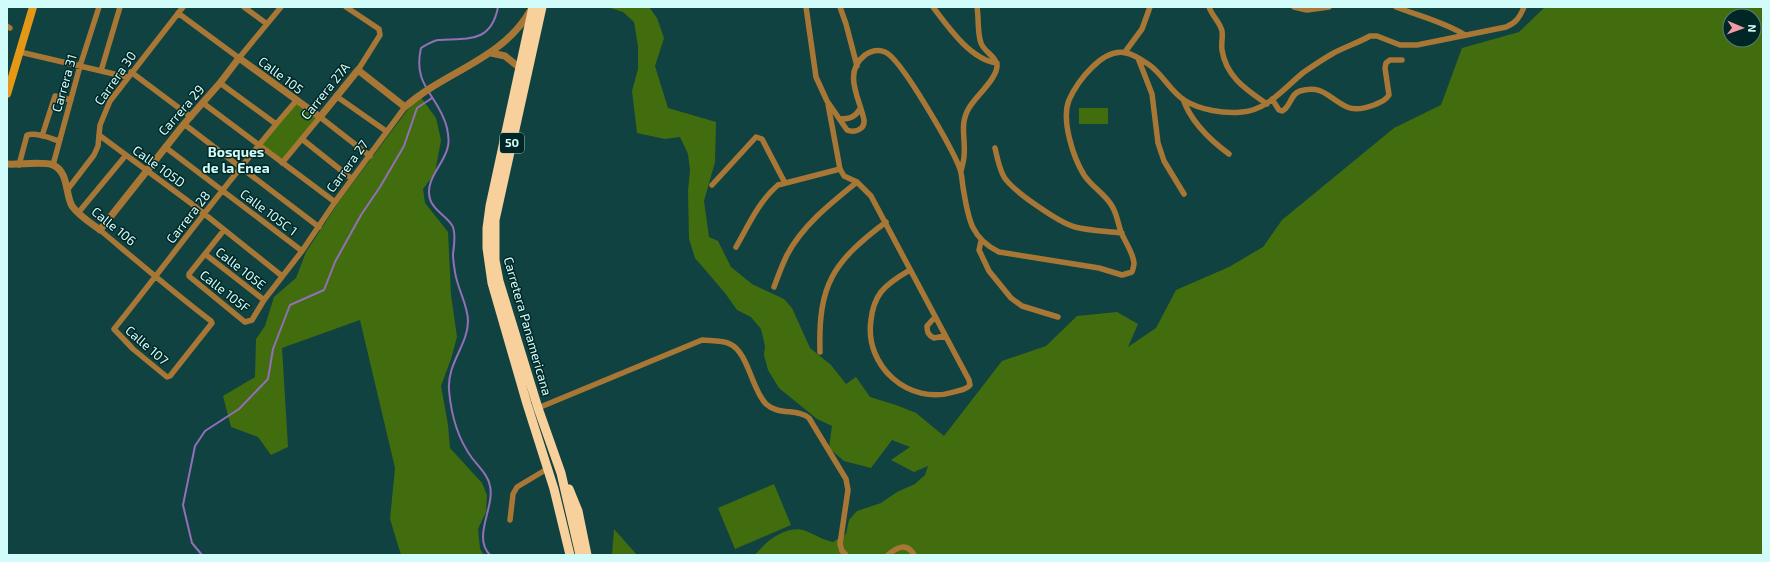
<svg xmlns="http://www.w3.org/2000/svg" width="1770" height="562" font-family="'Exo 2',sans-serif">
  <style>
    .green { fill: #426d0e; fill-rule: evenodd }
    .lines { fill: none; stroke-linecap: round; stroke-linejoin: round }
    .stream { stroke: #926fb7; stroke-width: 2 }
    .minor { stroke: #a87736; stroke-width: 5.5 }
    .tertiary { stroke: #a87736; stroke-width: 7 }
    .secondary { stroke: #e59816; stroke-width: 8 }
    .trunk { stroke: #f8d09c; stroke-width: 9 }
    .labels { text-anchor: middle; stroke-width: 3; stroke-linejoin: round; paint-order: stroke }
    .shield { fill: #002726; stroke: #93bcba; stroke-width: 1 }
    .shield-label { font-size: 12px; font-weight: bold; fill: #d2fcfa }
    .street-label { font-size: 13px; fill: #d2fcfa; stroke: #002726 }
    .neighbourhood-label { font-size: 14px; font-weight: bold; fill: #d2fcfa; stroke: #002726 }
  </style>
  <rect width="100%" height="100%" fill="#104241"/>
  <path class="green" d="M607,7H649L657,18L664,38L655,66L668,108L716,122L715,162L704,201L709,237L718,241L731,267L752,284L784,299L792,308L810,348L831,365L846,384L856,377L870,397L896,405L916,413L944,436L1002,361L1046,346L1077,316L1117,312L1138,324L1128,347L1156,328L1176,290L1229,267L1263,247L1282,220L1394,128L1441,105L1462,48L1519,32L1545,7H1763V555H755C766,541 787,524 806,531C816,535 823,540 833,542L846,534L849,520L857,511L881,503L897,492L915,484L925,475L928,466L914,472L891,460L910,447L892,440L871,468L844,461L829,448L832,426L817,419L779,388L768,370L764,355L765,346L761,329L751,317L737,310L725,293L695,258L689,239L688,191L690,170L688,154L680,137L665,139L637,133L632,91L638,69V46L634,22L623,12ZM1730,16H1754V40H1730Z
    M420,96L436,118L441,140L435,173L423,189L425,203L448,232L451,295L457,337L451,359L441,386L448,425L450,448L482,483L487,495L486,512L478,529L480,549L484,555H401L390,519L395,468L360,320L282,348L288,447L271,455L258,437L231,427L223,396L255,377L256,339L265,326L274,297L296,278L306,252L338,203L406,112Z
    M296,101L320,117L282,163L259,145Z
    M1079,108H1108V124H1079Z
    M774,484L791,525L735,549L718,508Z
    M614,529L637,555H612Z"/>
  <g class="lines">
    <path class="stream" d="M202,555L192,543L183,505L195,446L205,431L239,409L268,379L273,349L290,305L324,290L335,262L361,215L380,187L404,146L417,108L432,98
      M490,555C472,537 495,507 490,486C488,475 479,467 472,458C458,439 451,414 449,390C447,363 468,345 468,321C468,305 457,288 455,272C454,266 453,260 453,254C454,245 456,236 453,227C449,217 433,211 430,199C424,179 445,164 448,146C449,142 448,133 447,128C439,95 412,87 421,48C426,45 432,41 438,40C467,38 491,44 498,7"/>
    <path class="minor" d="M244,7L267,24
      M346,7L379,29L380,35L358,70
      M806,7L816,77L827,101L847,130C854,133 865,130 864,120C860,99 842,73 865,55C871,51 878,49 885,52C901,58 953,150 960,169C962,175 962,181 963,187C968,217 970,238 999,252L1099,268L1122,275L1132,272C1133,269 1134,265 1134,263C1133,252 1125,242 1121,232C1118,224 1117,214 1112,206C1105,194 1092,187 1084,175C1073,157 1061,120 1069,100C1077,82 1103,47 1126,53C1133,54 1142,60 1148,64C1162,73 1170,91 1184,100C1200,110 1224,114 1242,112C1268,110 1285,87 1304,72C1313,66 1323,59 1332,54C1344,47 1358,43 1370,36H1377L1400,45H1417L1506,27C1516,23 1520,17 1524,7
      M840,7L846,24L857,66
      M933,7C948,27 971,60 997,63
      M1209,7C1212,16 1220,22 1222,31C1223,37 1221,44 1222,50C1226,77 1247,90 1267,104
      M1294,7L1307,10L1329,7
      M1396,7C1419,16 1444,22 1465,35
      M178,13L239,58L281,7
      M7,26L10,28
      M20,52L127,77
      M1125,52L1142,29L1150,7
      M1138,58L1152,94L1158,143L1164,161L1184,194
      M101,71L120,7
      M131,72L191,117
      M220,83L276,124
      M336,96L386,131
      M1183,99C1191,122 1210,140 1229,154
      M1272,99L1279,110L1282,111C1291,107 1290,94 1300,91C1323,84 1329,99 1347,107C1356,111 1366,108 1374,105C1381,102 1385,101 1389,95L1385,68L1386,63L1390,60H1402
      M203,103L335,202
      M828,104L840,169L844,176L857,182L871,196L969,380L970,385C966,390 960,390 954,392C909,406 864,366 871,320C872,310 875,300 881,292C889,282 900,276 910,270
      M840,119C850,119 855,117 860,109
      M184,124L319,227
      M99,135L192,204L282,276
      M42,136L55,96L71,100
      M302,139L352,179
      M165,147L302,251
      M995,148C997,157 999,167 1003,175C1009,189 1060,223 1075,227C1090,231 1107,231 1122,233
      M282,163L320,117L370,156
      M19,165L27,135C36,132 50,138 59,141
      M53,165L80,66L99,7
      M961,171C962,166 964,161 964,156C966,139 959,124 969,108C975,97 998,78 997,65C996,56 984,52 981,43C977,32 979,18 977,7
      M712,185L756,137L762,139L785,183
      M68,189L94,155L98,146L100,125L110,101L183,7
      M78,213L126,155
      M100,230C137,261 173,292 211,321L212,323L170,376L167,377L133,349L114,329C175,253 232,174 296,101
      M224,230L189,274V276L245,322L252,320L264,300L302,251L335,202L405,107
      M981,241L979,250L989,271L1011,298L1022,306L1058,317
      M736,247C748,226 759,201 778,185L840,169
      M205,254L264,300
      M774,287C778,276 782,265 787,255C803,225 831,203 857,182
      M935,317L927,326C927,332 928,335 934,338L945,336
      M820,352C818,284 833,262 886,222
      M538,408L702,340C710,341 722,340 730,344C748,352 752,390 766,404C779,416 797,408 809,418L846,479L848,490L840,544L842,551L846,555
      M510,520L513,494L517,487L547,469
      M888,555C897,547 907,542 914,555"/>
    <path class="tertiary" d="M491,53L505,56L520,68
      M7,164C19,165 43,161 53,165C69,172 65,194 72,206C79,216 91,223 100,230L184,124L220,83L239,58L320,117L358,70L405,107C444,72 503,59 530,11"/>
    <path class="secondary" d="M7,94L33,7"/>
    <path class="trunk" d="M533,7L490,206L487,228V248L492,283L527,404L554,489L570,555
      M542,7L495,220V260L499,281L538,408L561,473L580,555
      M569,489L578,511L587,555"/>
  </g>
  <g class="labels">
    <rect class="shield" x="500" y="133" width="24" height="20" rx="3"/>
    <g class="shield-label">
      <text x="512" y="147">50</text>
    </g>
    <g class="street-label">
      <text transform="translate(281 75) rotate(37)" y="5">Calle 105</text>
      <text transform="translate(115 78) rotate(-55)" y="5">Carrera 30</text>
      <text transform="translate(64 83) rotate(-74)" y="5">Carrera 31</text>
      <text transform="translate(325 91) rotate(-51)" y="5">Carrera 27A</text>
      <text transform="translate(181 110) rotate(-49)" y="5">Carrera 29</text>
      <text transform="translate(159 166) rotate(36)" y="5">Calle 105D</text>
      <text transform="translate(347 166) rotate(-54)" y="5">Carrera 27</text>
      <text transform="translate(269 212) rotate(37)" y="5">Calle 105C 1</text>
      <text transform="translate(188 217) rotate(-52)" y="5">Carrera 28</text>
      <text transform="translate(114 226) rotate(39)" y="5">Calle 106</text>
      <text transform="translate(241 268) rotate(38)" y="5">Calle 105E</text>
      <text transform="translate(225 291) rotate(38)" y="5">Calle 105F</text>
      <text transform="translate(528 326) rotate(74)" y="5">Carretera Panamericana</text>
      <text transform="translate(147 345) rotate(41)" y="5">Calle 107</text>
    </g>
    <g class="neighbourhood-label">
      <text x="236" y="157">Bosques<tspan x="236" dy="16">de la Enea</tspan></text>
    </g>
  </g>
  <rect width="1770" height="562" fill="none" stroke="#d2fcfa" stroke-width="16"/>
  <g transform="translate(1742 28) rotate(92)"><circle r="19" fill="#002726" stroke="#547c7b"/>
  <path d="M0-3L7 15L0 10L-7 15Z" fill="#f49aa5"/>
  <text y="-6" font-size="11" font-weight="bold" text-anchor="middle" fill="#d2fcfa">N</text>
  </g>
</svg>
